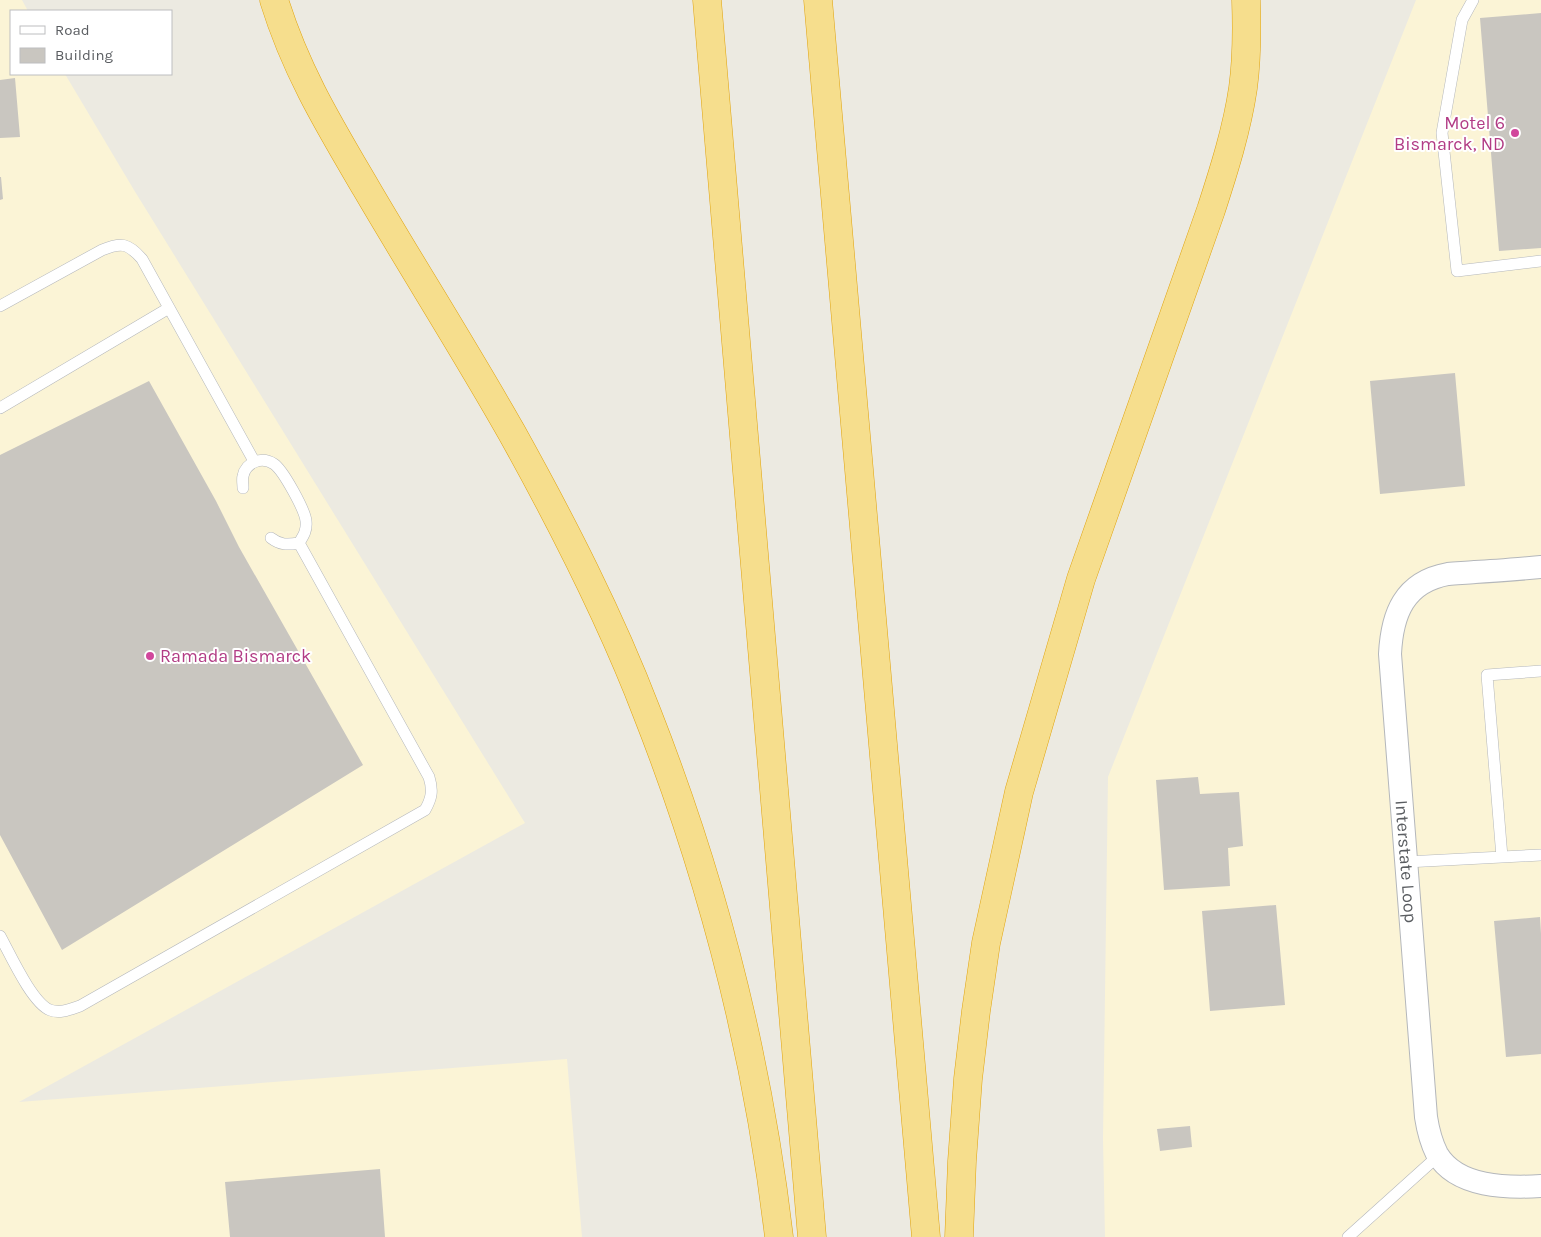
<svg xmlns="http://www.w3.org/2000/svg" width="1541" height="1237" font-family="Karla,sans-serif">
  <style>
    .commercial { fill: #fbf4d6 }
    .building { fill: #c9c6c0 }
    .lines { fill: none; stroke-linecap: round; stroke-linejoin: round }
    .service-casing { stroke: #b4b7bb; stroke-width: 12 }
    .minor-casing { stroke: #b4b7bb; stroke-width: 24 }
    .motorway-casing { stroke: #e0a30d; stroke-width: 29 }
    .service { stroke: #fff; stroke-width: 11 }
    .minor { stroke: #fff; stroke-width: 22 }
    .motorway { stroke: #f6de8d; stroke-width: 28 }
    .hotel-dot { fill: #d1479c; stroke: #fff; stroke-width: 2 }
    .labels { text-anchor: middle; stroke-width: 4; stroke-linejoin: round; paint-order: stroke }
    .hotel-label { font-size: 18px; fill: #b23c85; stroke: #fff; text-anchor: end }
    .street-label { font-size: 18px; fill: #5a5d61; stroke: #fff }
  </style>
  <rect width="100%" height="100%" fill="#eceae1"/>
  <path class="commercial" d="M0,0H22L28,11H11V74H65L134,190L525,823L19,1102L567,1059L582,1237H0Z
    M1416,0H1541V1237H1105L1103,1139L1108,777Z"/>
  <path class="building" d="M1541,13V248L1499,251L1480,18Z
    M15,78L20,137L0,138V80Z
    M0,177H1L3,199L0,200Z
    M1455,373L1465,486L1380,494L1370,381Z
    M149,381L216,501L239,547L363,765L62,950L0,835V455Z
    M1198,777L1200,794L1239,792L1243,846L1228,848L1230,886L1164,890L1156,780Z
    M1276,905L1285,1005L1210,1011L1202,911Z
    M1540,917L1541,934V1054L1506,1057L1494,921Z
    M1190,1126L1192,1147L1160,1151L1157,1129Z
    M380,1169L385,1237H230L225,1182Z"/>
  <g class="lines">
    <g class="service-casing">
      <path id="service" d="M1473,0L1462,20L1442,133L1457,271L1541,261
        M0,306L102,250C121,242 128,243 142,259L254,461
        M0,408L169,308
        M243,488C243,484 242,479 243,476C246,462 262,456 274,464C283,470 305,510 306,521C307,530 304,535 299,543C287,545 280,545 271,538
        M1502,857L1487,675L1541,671
        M1406,862L1541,855
        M0,936C10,954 32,1003 50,1010C60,1014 71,1009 80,1006L425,810C432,798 433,790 429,777L299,543
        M1348,1237L1438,1156"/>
    </g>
    <g class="minor-casing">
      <g id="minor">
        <path id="s1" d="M1541,567C1519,569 1497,571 1475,572C1466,573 1457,573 1448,574C1404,582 1392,614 1390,654L1426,1117C1428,1130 1431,1142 1437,1154C1457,1188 1508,1188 1541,1186"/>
      </g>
    </g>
    <g class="motorway-casing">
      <path id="motorway" d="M274,0C296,71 329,125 366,188C414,270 465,350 512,433C562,523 610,616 647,713C713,881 758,1057 779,1237
        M707,0L812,1237
        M818,0L926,1237
        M959,1237L962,1161L968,1079L976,1011L986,943L1019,792L1081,579L1211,210C1224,170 1237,129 1243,88C1247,59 1247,29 1246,0"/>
    </g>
    <use href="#service" class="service"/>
    <use href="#minor" class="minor"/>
    <use href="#motorway" class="motorway"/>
  </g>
  <g class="hotel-dot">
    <circle cx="1515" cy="133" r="5"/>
    <circle cx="150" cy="656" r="5"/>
  </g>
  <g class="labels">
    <g class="hotel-label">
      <text x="1505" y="129">Motel 6<tspan x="1505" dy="21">Bismarck, ND</tspan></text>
      <text x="160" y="662" text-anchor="start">Ramada Bismarck</text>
    </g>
    <g class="street-label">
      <text dy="6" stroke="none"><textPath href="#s1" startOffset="410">Interstate Loop</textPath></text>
    </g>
  </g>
  <rect x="10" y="10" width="162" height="65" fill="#ffffff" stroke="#bdbec0"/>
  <rect x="20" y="26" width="25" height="8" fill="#ffffff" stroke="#bdbec0"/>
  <text x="55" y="35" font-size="15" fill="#5a5d61">Road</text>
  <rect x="20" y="48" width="25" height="15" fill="#c9c6c0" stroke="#bdbec0"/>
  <text x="55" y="60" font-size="15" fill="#5a5d61">Building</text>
</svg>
